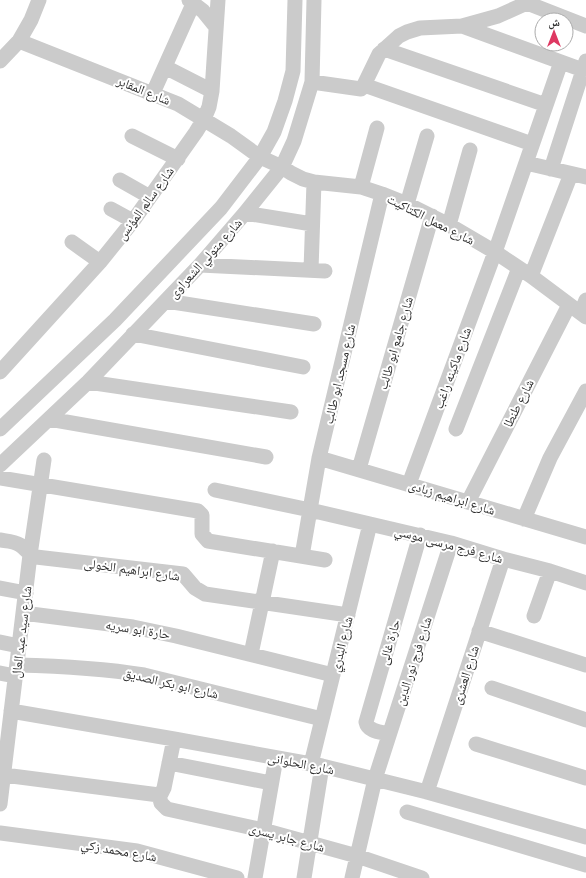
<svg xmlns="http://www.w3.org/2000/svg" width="586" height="878" font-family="'Golos Text','Noto Naskh Arabic',sans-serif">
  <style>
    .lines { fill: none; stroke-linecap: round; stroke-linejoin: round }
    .street { stroke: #cbcbcb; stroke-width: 15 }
    .labels { text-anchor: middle; stroke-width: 4; stroke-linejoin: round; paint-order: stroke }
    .street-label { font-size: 13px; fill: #2e2e2e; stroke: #fff }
  </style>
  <rect width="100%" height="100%" fill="#fff"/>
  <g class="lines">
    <path class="street" d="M189,0L203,11L216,27
      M527,3L586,26
      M462,26L583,70
      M19,41L178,104L231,136L260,157L282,167L291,173L303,179L314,182L361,187L382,194L407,204L449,225L495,252L531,276L586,317
      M384,49L546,105
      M0,61L19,41L31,20L39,0
      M165,67L212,91
      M312,82L361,89L363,87L379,54L399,36L407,32L420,28L462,26L498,16L527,3L530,0
      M364,85L532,144
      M153,93L193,4
      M132,136L178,159
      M526,163L586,177
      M551,169L586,61
      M120,180L150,197
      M361,187L377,128
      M407,204L427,136
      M111,209L133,221
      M245,213L312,224
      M449,225L470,150
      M72,242L100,262
      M200,265L325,271
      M311,270L314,182
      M531,276L571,174
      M166,301L314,324
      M581,313L586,300
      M133,334L303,367
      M0,372L100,262L133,221L196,132L204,119L209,107L212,91L218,0
      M88,382L291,412
      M49,419L266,457
      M0,429L115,320L221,208L260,157L274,132L285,101L293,71L295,0
      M456,429L519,268
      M319,458L586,537
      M0,465L88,382L200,265L245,213L282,167L294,141L312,82L314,0
      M359,469L432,216
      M0,478L198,511L202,515V534L208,541L325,560
      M409,484L495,252L561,62
      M215,490L310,510L451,543L503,559L550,571L586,583
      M468,502L569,305
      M524,519L550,458L586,391
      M0,540C6,541 14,541 20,545C26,549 28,554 36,557L183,574L195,588L205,594L348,615
      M302,556L319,458L382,194
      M0,588L26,593
      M23,613L133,627L176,636L333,675
      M534,616L550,571
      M479,631L586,665
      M0,642L19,646
      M251,654L273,551
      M17,665C59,666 101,668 144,675L322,719
      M0,673L15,676
      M492,688L586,720
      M11,711L174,739L322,766L427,792L586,837
      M389,734C381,732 368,732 366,722L420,535
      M476,744L586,778
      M169,763L271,783
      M311,764L370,524
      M4,775L159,795L161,794L164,788L174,739
      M427,792L503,559
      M159,795L161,803L167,809L263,830L357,856L422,878
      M0,804L30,555L44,460
      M407,812L586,865
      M0,833L137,851L237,878
      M255,878L276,758
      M304,878L322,766
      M352,878L375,779L451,543"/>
  </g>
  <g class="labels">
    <g class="street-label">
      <text transform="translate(144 90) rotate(22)" y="5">شارع المقابر</text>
      <text transform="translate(145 203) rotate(-54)" y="5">شارع سالم المؤنس</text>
      <text transform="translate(431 219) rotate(27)" y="5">شارع معمل الكتاكيت</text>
      <text transform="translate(205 258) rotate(-48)" y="5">شارع متولي الشعراوى</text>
      <text transform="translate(395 343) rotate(-74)" y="5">شارع جامع ابو طالب</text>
      <text transform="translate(452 368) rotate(-70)" y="5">شارع ماكينه راغب</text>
      <text transform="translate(339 374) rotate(-77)" y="5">شارع مسجد ابو طالب</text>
      <text transform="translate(518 403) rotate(-63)" y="5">شارع طنطا</text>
      <text transform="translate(452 497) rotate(17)" y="5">شارع ابراهيم زبادى</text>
      <text transform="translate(449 544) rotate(15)" y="5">شارع فرج مرسى موسي</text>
      <text transform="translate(132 569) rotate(8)" y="5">شارع ابراهيم الخولى</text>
      <text transform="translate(138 629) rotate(9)" y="5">حارة ابو سريه</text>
      <text transform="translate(21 632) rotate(-83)" y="5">شارع سيد عبد العال</text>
      <text transform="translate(389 642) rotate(-74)" y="5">حارة غالى</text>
      <text transform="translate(341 644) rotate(-76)" y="5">شارع البدري</text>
      <text transform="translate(413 661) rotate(-72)" y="5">شارع فرج نور الدين</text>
      <text transform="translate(465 675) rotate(-72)" y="5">شارع العشرى</text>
      <text transform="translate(171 683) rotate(13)" y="5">شارع ابو بكر الصديق</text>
      <text transform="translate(301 763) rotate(11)" y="5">شارع الحلوانى</text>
      <text transform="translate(287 837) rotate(15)" y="5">شارع جابر يسرى</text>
      <text transform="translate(119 850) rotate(10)" y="5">شارع محمد زكي</text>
    </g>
  </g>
  <g transform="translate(554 32)"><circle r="19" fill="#ffffff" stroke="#ababab"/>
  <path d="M0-3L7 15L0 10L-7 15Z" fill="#de3862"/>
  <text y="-6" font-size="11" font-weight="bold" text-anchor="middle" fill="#2e2e2e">ش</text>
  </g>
</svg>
